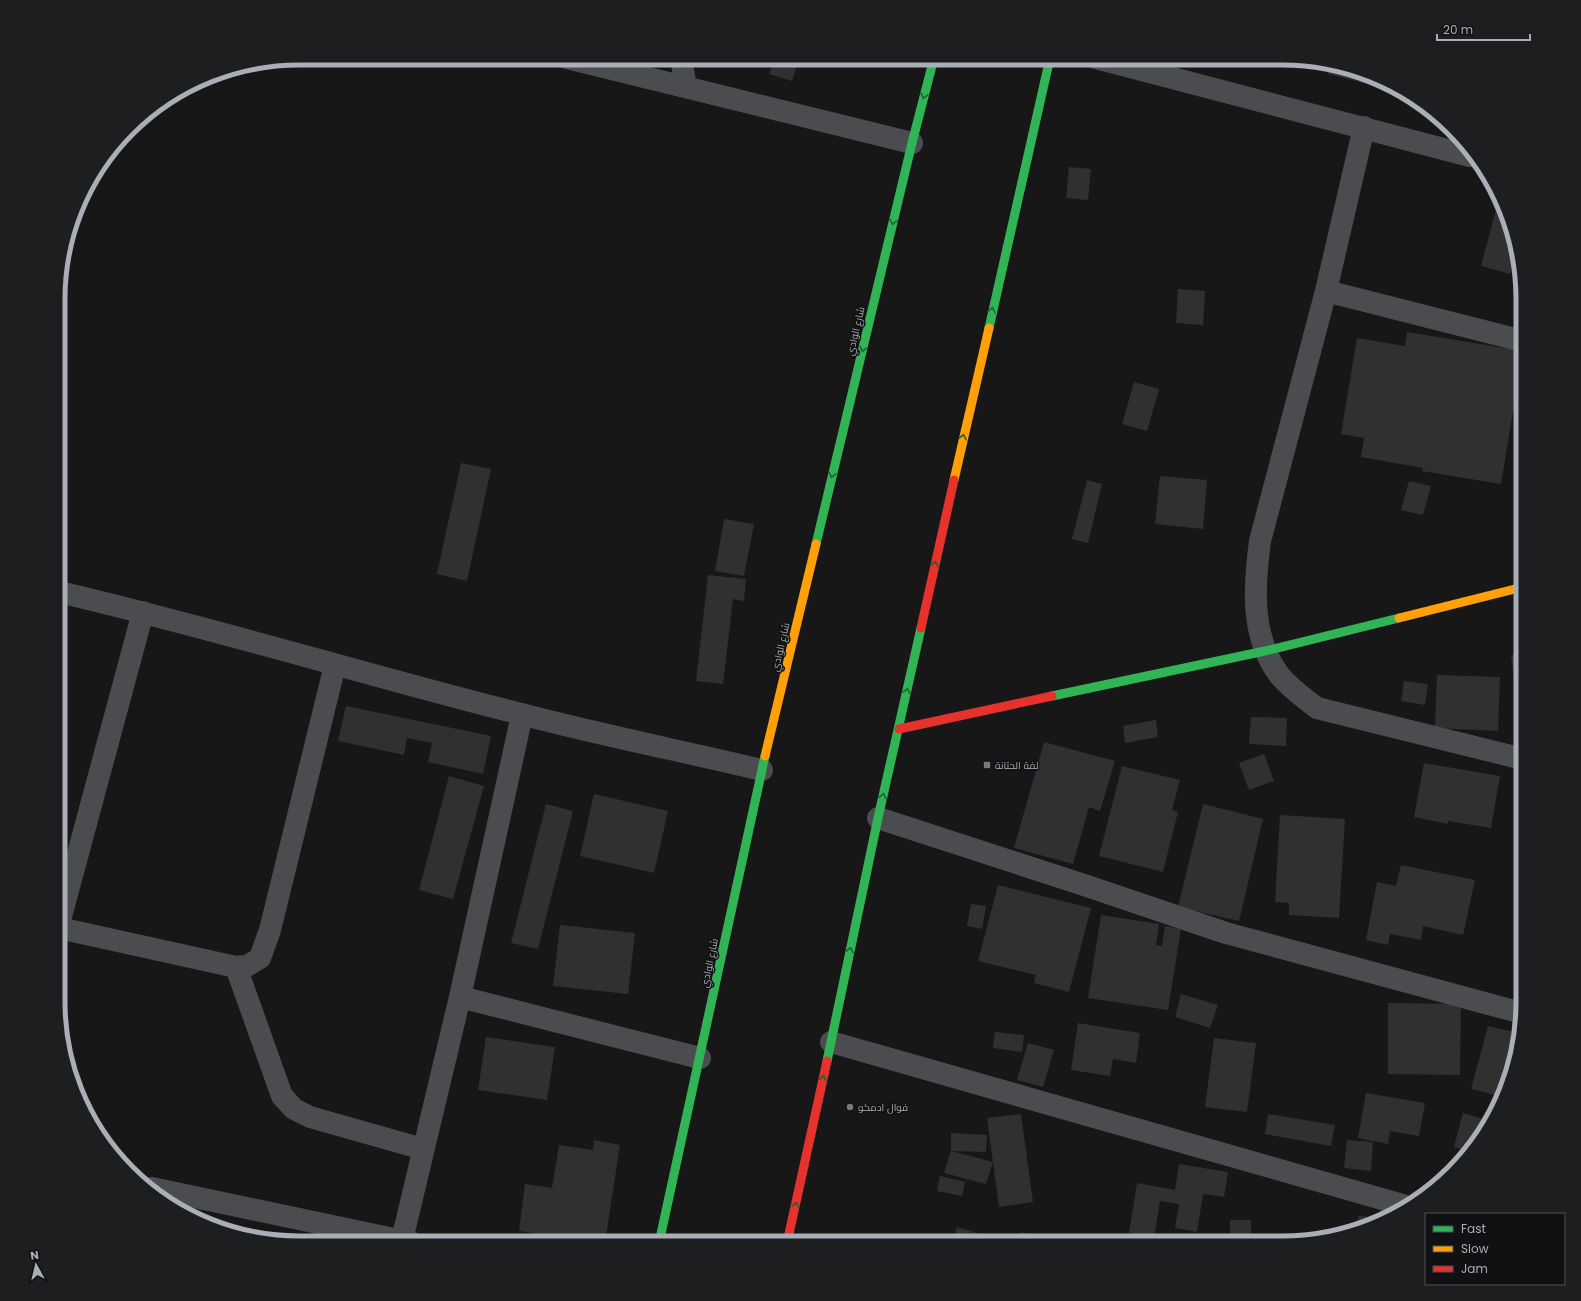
<svg xmlns="http://www.w3.org/2000/svg" width="1581" height="1301" font-family="Poppins,Cairo,sans-serif">
  <style>
    .building { fill: #303031 }
    .lines { fill: none; stroke-linecap: round; stroke-linejoin: round }
    .street { stroke: #4b4c50; stroke-width: 22 }
    .fast { stroke: #30b455; stroke-width: 9 }
    .slow { stroke: #ff9f0a; stroke-width: 9 }
    .jam { stroke: #e5322d; stroke-width: 9 }
    .oneway { stroke: #206234 }
    .poi-dot { fill: #76797f; stroke: #111113; stroke-width: 1.5 }
    .labels { text-anchor: middle; stroke-width: 3; stroke-linejoin: round; paint-order: stroke }
    .street-label { font-size: 10px; fill: #a9aeb7; stroke: #111113 }
    .poi-label { font-size: 10px; fill: #a9aeb7; stroke: #111113; text-anchor: start }
    .rim { fill: none; stroke: #a9aeb7; stroke-width: 5 }
  </style>
  <rect width="100%" height="100%" fill="#171717"/>
  <path class="building" d="M774,58H799L792,81L769,74Z
    M1245,58H1262L1261,65L1244,62Z
    M1294,59H1297L1312,62L1311,64Z
    M1330,66L1374,76L1372,85L1328,74Z
    M1069,167L1091,169L1088,200L1066,198Z
    M1499,198L1505,207L1515,258L1510,274L1481,266Z
    M1178,289L1205,291L1203,325L1176,323Z
    M1407,332L1523,351L1501,484L1422,471L1423,468L1361,457L1364,438L1341,434L1357,338L1405,346Z
    M1134,382L1159,389L1147,431L1122,424Z
    M461,463L491,469L467,581L437,574Z
    M1160,476L1207,480L1203,529L1155,524Z
    M1087,480L1102,484L1088,543L1072,539Z
    M1409,481L1431,486L1423,515L1401,510Z
    M724,519L754,524L744,576L715,571Z
    M708,575L746,579L744,601L733,599L723,684L696,681Z
    M1523,653V697L1516,698L1511,655Z
    M1437,675L1500,677L1498,731L1435,728Z
    M1404,681L1428,684L1425,705L1401,701Z
    M346,706L491,736L483,774L428,762L432,743L407,738L404,755L338,741Z
    M1251,717L1287,718L1286,746L1249,744Z
    M1156,720L1158,737L1125,743L1123,726Z
    M1044,742L1115,761L1100,811L1089,807L1073,864L1014,848Z
    M1264,754L1274,781L1249,790L1239,763Z
    M1424,763L1500,776L1491,828L1448,821V824L1414,817Z
    M1122,766L1180,780L1172,810L1178,812L1163,872L1099,856Z
    M449,776L484,786L453,899L419,890Z
    M594,794L668,811L654,873L580,856Z
    M546,804L573,811L538,949L511,943Z
    M1203,804L1263,819L1239,921L1178,907Z
    M1280,815L1345,819L1339,918L1289,915V903L1275,902Z
    M1401,865L1475,880L1463,935L1423,926L1421,940L1390,934L1388,945L1366,940L1377,882L1396,886Z
    M998,885L1091,908L1069,992L1034,983L1036,975L978,961Z
    M971,904L986,906L982,929L967,926Z
    M1101,915L1159,924L1156,945L1162,946L1165,926L1181,929L1168,1010L1088,998Z
    M560,925L635,933L628,994L553,986Z
    M1181,994L1218,1005L1210,1028L1175,1017Z
    M1388,1003L1461,1004L1460,1075L1388,1074Z
    M1078,1023L1140,1033L1136,1063L1113,1059L1110,1076L1071,1070Z
    M1488,1026L1519,1033L1503,1097L1471,1089Z
    M995,1032L1024,1035L1022,1052L993,1048Z
    M486,1037L555,1047L547,1100L478,1090Z
    M1214,1038L1256,1043L1247,1112L1205,1107Z
    M1028,1043L1054,1050L1043,1087L1017,1080Z
    M1366,1093L1425,1103L1419,1136L1390,1131L1388,1144L1358,1138Z
    M1463,1113L1487,1120L1467,1151L1454,1147Z
    M1021,1114L1033,1202L999,1207L987,1118Z
    M1268,1114L1335,1125L1331,1146L1265,1134Z
    M951,1133L987,1135L986,1152L951,1151L993,1162L986,1184L944,1173L951,1151Z
    M594,1140L620,1145L605,1243H563L564,1238L519,1231L525,1184L552,1188L559,1145L593,1150Z
    M1347,1140L1373,1142L1371,1171L1344,1168Z
    M1179,1164L1228,1172L1224,1197L1203,1194L1197,1232L1175,1228L1179,1204L1160,1201L1154,1238L1129,1233L1137,1183L1175,1190Z
    M940,1176L965,1182L962,1196L937,1191Z
    M1359,1215L1381,1220L1374,1225L1356,1228Z
    M1230,1220H1251V1243H1230Z
    M957,1227L1001,1240L1000,1243H952Z
    M1020,1232L1065,1242V1243H1017Z"/>
  <g class="lines">
    <path class="street" d="M567,58L912,143
      M681,58L686,87
      M1096,58L1470,156
      M1364,127L1326,291L1260,541C1254,586 1250,637 1280,676C1291,689 1304,698 1317,708L1523,759
      M1326,291L1523,341
      M59,592C214,628 366,675 521,714C601,735 682,751 762,770
      M878,818L1084,885L1226,933L1522,1013
      M59,924L143,612
      M59,928L236,967L247,966L260,958L270,930L335,665
      M236,967L282,1096L294,1109L310,1117L423,1149
      M460,997L700,1058
      M831,1042L1403,1205
      M152,1188L413,1243
      M402,1240L460,997L522,715"/>
    <path class="fast" d="M989,328L1050,58
      M816,544L912,143L934,58
      M1052,696L1265,651L1399,618
      M827,1061L878,818L921,628
      M659,1243L765,756"/>
    <path class="slow" d="M954,480L989,328
      M1399,618L1523,587
      M765,756L816,544"/>
    <path class="jam" d="M921,628L954,480
      M899,729L1052,696
      M787,1243L827,1061"/>
  </g>
  <defs><path id="oneway-chevron" d="M-2-3.5L2.5 0L-2 3.5" fill="none" stroke-width="1.6" stroke-linecap="round" stroke-linejoin="round"/></defs>
  <g class="oneway">
    <use href="#oneway-chevron" transform="translate(924 96) rotate(105)"/>
    <use href="#oneway-chevron" transform="translate(893 222) rotate(103)"/>
    <use href="#oneway-chevron" transform="translate(992 310) rotate(-77)"/>
    <use href="#oneway-chevron" transform="translate(863 349) rotate(103)"/>
    <use href="#oneway-chevron" transform="translate(963 437) rotate(-77)"/>
    <use href="#oneway-chevron" transform="translate(832 475) rotate(103)"/>
    <use href="#oneway-chevron" transform="translate(935 564) rotate(-78)"/>
    <use href="#oneway-chevron" transform="translate(907 691) rotate(-78)"/>
    <use href="#oneway-chevron" transform="translate(883 796) rotate(-77)"/>
    <use href="#oneway-chevron" transform="translate(850 950) rotate(-78)"/>
    <use href="#oneway-chevron" transform="translate(823 1078) rotate(-78)"/>
    <use href="#oneway-chevron" transform="translate(796 1205) rotate(-78)"/>
  </g>
  <g class="poi-dot">
    <rect x="983" y="761" width="8" height="8" rx="2"/>
    <circle cx="850" cy="1107" r="4"/>
  </g>
  <g class="labels">
    <g class="street-label">
      <text transform="translate(855 331) rotate(-77)" y="4">شارع الوادي</text>
      <text transform="translate(780 647) rotate(-77)" y="4">شارع الوادي</text>
      <text transform="translate(709 963) rotate(-78)" y="4">شارع الوادي</text>
    </g>
    <g class="poi-label">
      <text x="995" y="769">لفة الحتانة</text>
      <text x="858" y="1111">فوال ادمكو</text>
    </g>
  </g>
  <path d="M0 0H1581V1301H0ZM299 65H1282A234 234 0 0 1 1516 299V1002A234 234 0 0 1 1282 1236H299A234 234 0 0 1 65 1002V299A234 234 0 0 1 299 65Z" fill="#1d1e20" fill-rule="evenodd"/>
  <path class="rim" d="M299 65H1282A234 234 0 0 1 1516 299V1002A234 234 0 0 1 1282 1236H299A234 234 0 0 1 65 1002V299A234 234 0 0 1 299 65Z"/>
  <rect x="1425" y="1213" width="140" height="72" fill="#111113" stroke="#4e5055"/>
  <rect x="1433" y="1226" width="20" height="6" fill="#30b455" stroke="#4e5055"/>
  <text x="1461" y="1233" font-size="12" fill="#a9aeb7">Fast</text>
  <rect x="1433" y="1246" width="20" height="6" fill="#ff9f0a" stroke="#4e5055"/>
  <text x="1461" y="1253" font-size="12" fill="#a9aeb7">Slow</text>
  <rect x="1433" y="1266" width="20" height="6" fill="#e5322d" stroke="#4e5055"/>
  <text x="1461" y="1273" font-size="12" fill="#a9aeb7">Jam</text>
  <g transform="translate(36 1265) rotate(352)" stroke="#111113" stroke-width="3" paint-order="stroke">
  <path d="M0-3L7 15L0 10L-7 15Z" fill="#a9aeb7"/>
  <text y="-6" font-size="11" font-weight="bold" text-anchor="middle" fill="#a9aeb7">N</text>
  </g>
  <path d="M1437 34v6h93v-6" fill="none" stroke="#a9aeb7" stroke-width="2"/>
  <text x="1443" y="34" font-size="12" fill="#a9aeb7" stroke="#111113" stroke-width="3" paint-order="stroke">20 m</text>
</svg>
